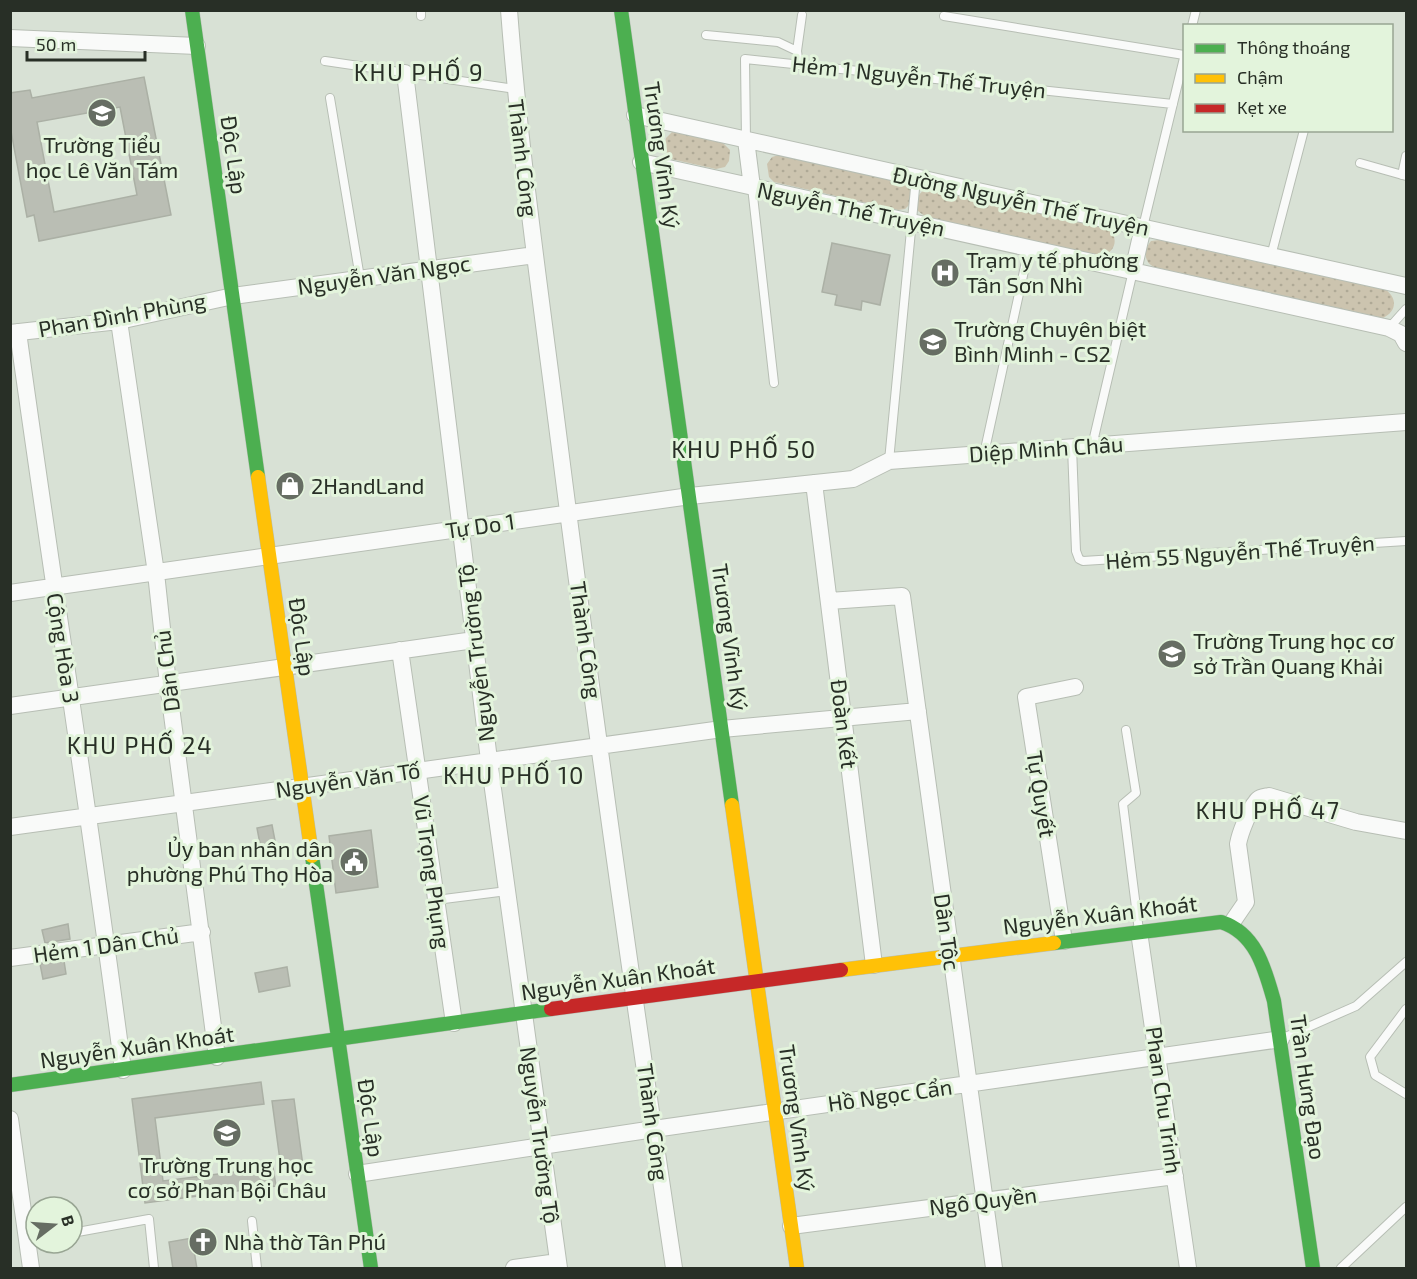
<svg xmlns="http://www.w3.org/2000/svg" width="1417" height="1279" font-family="'Exo 2',sans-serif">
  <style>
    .park { fill: url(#park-dots) }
    .building { fill: #babeb4; stroke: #abb0a5; stroke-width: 1.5; fill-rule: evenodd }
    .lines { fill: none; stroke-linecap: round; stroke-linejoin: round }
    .lane-casing { stroke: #b7beb4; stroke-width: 10 }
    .street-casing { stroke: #b7beb4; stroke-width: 18 }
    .fast-casing { stroke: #b7beb4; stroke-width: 15 }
    .slow-casing { stroke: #b7beb4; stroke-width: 15 }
    .jam-casing { stroke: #b7beb4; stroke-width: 15 }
    .lane { stroke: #f9faf9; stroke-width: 8 }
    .street { stroke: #f9faf9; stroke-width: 16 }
    .fast { stroke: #4caf50; stroke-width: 14 }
    .slow { stroke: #ffc107; stroke-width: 14 }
    .jam { stroke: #c62828; stroke-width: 14 }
    .labels { text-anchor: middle; stroke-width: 6; stroke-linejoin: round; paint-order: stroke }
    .street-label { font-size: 22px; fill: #282f26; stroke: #e3f4dc }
    .poi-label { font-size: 22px; fill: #282f26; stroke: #e3f4dc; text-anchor: start }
    .neighbourhood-label { font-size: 24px; letter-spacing: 1.5px; fill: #282f26; stroke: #e3f4dc }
  </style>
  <defs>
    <pattern id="park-dots" width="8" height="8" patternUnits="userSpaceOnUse" patternTransform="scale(1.5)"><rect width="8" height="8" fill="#ccc4af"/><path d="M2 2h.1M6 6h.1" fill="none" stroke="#afa996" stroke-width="1.8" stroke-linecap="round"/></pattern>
  </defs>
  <rect width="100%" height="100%" fill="#d8e1d5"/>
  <path class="park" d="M672,132L722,142L730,150L729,161L725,167L716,169L671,159L664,148L666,138Z
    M779,155L902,182L911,190L910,204L905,209L898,210L774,182L769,177L767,164L772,157Z
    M931,188L1108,228C1119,237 1116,252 1102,256L926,217L918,211C915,200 918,190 931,188Z
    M1159,240L1386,290C1398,299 1396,312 1383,318L1154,267C1143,262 1144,249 1151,241Z"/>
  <path class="building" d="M144,77L171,215L39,241L34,215L27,217L10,126V93L30,90L32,98ZM120,107L137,195L54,212L37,122Z
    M832,243L890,255L880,305L862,301L861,310L835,305L837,295L822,292Z
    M272,825L276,846L261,849L257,828Z
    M371,830L378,887L336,893L329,836Z
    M68,924L70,939L45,943L42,930Z
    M64,961L66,974L43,979L40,964Z
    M287,967L290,986L259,992L255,973Z
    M261,1082L264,1104L155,1118L163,1181L273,1167L276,1186L145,1203L132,1099Z
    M294,1099L303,1166L281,1168L272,1101Z
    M192,1238L197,1269H173L169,1242Z"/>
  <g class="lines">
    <g class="lane-casing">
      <path id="lane" d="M421,16V10
        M944,16L1184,55
        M1192,26L1196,10
        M706,35L778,42L797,51L799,65
        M797,51L802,15
        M325,61L515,89
        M330,98L360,278
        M746,140L745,59L1173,104
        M1360,163L1406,176
        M1402,175L1406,156
        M752,187L774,383
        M1143,227L1184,58
        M1271,256L1304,130
        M1389,328L1406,309
        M1092,446L1133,271
        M1072,447L1076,551L1079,559L1083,561L1406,541
        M984,454L1029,248
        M889,461L916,178
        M1126,730L1136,793L1123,804L1139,931
        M436,900L507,891
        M1406,1009L1370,1057L1375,1075L1406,1094
        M1281,1039L1356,1006L1406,962
        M252,1221L257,1268
        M72,1233L149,1219L154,1268
        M1341,1268L1406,1207"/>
    </g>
    <g class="street-casing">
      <path id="street" d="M509,10C520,155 541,298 559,441C594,717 633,993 674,1268
        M10,38L197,46
        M405,73L489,760L559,1268
        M635,115L1406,286
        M746,140L752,187
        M641,162L1389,328L1401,334L1406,343
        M1133,271L1143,227
        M119,321L156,573L168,684L217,1057
        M18,332C52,578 91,823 123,1070
        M10,333L119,321L233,296L535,255
        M814,483L874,965
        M10,593L690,496L853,479L889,461L1406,422
        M829,601L902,596L994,1268
        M400,650L454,1023
        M10,706L474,640
        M10,827L722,729L918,711
        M1231,924L1246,902L1238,844C1240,833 1249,810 1256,802C1259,797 1264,797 1269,796L1356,822L1406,831
        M1139,932L1188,1268
        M1064,941L1026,697L1075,687
        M10,958L202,932
        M10,1119L31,1268
        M357,1174L654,1129L1281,1039
        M791,1226L1175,1176
        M514,1268L558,1262"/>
    </g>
    <g class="fast-casing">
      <path id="fast" d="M192,10L258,477
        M621,10L732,805
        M312,856L371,1268
        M1054,943L1221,922C1256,933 1265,969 1274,1001L1313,1268
        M10,1085L551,1009"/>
    </g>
    <g class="slow-casing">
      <path id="slow" d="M258,477L312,856
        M732,805L797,1268
        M841,970L1054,943"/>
    </g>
    <g class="jam-casing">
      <path id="jam" d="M551,1009L841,970"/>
    </g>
    <use href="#lane" class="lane"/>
    <use href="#street" class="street"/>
    <use href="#fast" class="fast"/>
    <use href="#slow" class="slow"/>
    <use href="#jam" class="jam"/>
  </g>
  <defs>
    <g id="school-disc" transform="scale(1.5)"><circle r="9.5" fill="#666d63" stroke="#e3f4dc"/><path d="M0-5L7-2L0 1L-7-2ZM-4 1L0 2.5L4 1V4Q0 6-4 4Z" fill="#fff"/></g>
    <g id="hospital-disc" transform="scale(1.5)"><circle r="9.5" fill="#666d63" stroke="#e3f4dc"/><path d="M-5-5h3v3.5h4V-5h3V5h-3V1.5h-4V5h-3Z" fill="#fff"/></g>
    <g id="shop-disc" transform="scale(1.5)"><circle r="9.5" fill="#666d63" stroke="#e3f4dc"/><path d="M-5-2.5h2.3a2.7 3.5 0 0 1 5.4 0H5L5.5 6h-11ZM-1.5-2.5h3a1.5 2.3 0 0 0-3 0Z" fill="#fff"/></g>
    <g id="civic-disc" transform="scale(1.5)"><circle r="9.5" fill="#666d63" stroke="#e3f4dc"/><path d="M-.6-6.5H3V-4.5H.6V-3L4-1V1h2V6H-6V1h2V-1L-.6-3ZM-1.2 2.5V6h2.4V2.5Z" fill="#fff"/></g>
    <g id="church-disc" transform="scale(1.5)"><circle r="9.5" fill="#666d63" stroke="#e3f4dc"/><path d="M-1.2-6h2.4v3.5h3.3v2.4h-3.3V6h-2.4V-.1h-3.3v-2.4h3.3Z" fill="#fff"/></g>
  </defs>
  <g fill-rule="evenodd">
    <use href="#school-disc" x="102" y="113"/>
    <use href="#hospital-disc" x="945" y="273"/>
    <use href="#school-disc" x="933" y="342"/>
    <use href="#shop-disc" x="290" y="486"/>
    <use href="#school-disc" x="1172" y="654"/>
    <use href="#civic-disc" x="354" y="862"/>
    <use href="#school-disc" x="227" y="1133"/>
    <use href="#church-disc" x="203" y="1242"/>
  </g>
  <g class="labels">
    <g class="street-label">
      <text transform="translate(919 77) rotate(6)" y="8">Hẻm 1 Nguyễn Thế Truyện</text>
      <text transform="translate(234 155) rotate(82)" y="8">Độc Lập</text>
      <text transform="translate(662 155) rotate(82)" y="8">Trương Vĩnh Ký</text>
      <text transform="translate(523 158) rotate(83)" y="8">Thành Công</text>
      <text transform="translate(1021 201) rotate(12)" y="8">Đường Nguyễn Thế Truyện</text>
      <text transform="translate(851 209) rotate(12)" y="8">Nguyễn Thế Truyện</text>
      <text transform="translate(384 275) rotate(-8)" y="8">Nguyễn Văn Ngọc</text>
      <text transform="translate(122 315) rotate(-10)" y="8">Phan Đình Phùng</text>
      <text transform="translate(1046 449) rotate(-4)" y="8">Diệp Minh Châu</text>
      <text transform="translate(480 526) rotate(-8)" y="8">Tự Do 1</text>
      <text transform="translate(1240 552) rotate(-4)" y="8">Hẻm 55 Nguyễn Thế Truyện</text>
      <text transform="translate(302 637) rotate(82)" y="8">Độc Lập</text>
      <text transform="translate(730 637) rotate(82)" y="8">Trương Vĩnh Ký</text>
      <text transform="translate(586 640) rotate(82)" y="8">Thành Công</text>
      <text transform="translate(63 648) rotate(81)" y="8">Cộng Hòa 3</text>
      <text transform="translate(476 653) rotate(-97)" y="8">Nguyễn Trường Tộ</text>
      <text transform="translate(167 671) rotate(-97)" y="8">Dân Chủ</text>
      <text transform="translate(844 724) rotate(83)" y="8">Đoàn Kết</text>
      <text transform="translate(348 780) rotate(-8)" y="8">Nguyễn Văn Tố</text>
      <text transform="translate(1041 794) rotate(81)" y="8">Tự Quyết</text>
      <text transform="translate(432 872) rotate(82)" y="8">Vũ Trọng Phụng</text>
      <text transform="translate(1100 915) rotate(-7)" y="8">Nguyễn Xuân Khoát</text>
      <text transform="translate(947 932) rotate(82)" y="8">Dân Tộc</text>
      <text transform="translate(106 945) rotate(-8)" y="8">Hẻm 1 Dân Chủ</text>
      <text transform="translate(618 979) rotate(-8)" y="8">Nguyễn Xuân Khoát</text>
      <text transform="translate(137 1047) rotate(-8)" y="8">Nguyễn Xuân Khoát</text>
      <text transform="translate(1308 1087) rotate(82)" y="8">Trần Hưng Đạo</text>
      <text transform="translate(890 1095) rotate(-8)" y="8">Hồ Ngọc Cẩn</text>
      <text transform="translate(1164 1100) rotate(82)" y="8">Phan Chu Trinh</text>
      <text transform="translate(371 1118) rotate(82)" y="8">Độc Lập</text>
      <text transform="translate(797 1118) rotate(82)" y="8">Trương Vĩnh Ký</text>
      <text transform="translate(653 1122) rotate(82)" y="8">Thành Công</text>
      <text transform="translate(540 1135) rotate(82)" y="8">Nguyễn Trường Tộ</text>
      <text transform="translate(983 1201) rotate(-7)" y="8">Ngô Quyền</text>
    </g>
    <g class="poi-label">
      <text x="102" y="153" text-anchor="middle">Trường Tiểu<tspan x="102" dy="25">học Lê Văn Tám</tspan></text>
      <text x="966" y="268">Trạm y tế phường<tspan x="966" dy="25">Tân Sơn Nhì</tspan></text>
      <text x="954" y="337">Trường Chuyên biệt<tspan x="954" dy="25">Bình Minh - CS2</tspan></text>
      <text x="311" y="494">2HandLand</text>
      <text x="1193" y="649">Trường Trung học cơ<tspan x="1193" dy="25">sở Trần Quang Khải</tspan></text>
      <text x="333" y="857" text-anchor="end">Ủy ban nhân dân<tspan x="333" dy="25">phường Phú Thọ Hòa</tspan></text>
      <text x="227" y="1173" text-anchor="middle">Trường Trung học<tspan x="227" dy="25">cơ sở Phan Bội Châu</tspan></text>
      <text x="224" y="1250">Nhà thờ Tân Phú</text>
    </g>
    <g class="neighbourhood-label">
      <text x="419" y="81">KHU PHỐ 9</text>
      <text x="744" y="458">KHU PHỐ 50</text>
      <text x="140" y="754">KHU PHỐ 24</text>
      <text x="514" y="784">KHU PHỐ 10</text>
      <text x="1268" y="819">KHU PHỐ 47</text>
    </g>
  </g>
  <rect width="1417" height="1279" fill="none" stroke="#282f26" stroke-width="24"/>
  <rect x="1183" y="24" width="210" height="108" fill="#e3f4dc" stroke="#98a593" stroke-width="1.5"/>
  <rect x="1195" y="44" width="30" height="9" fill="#4caf50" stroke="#98a593" stroke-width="1.5"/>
  <text x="1237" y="54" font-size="18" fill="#282f26">Thông thoáng</text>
  <rect x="1195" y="74" width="30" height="9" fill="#ffc107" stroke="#98a593" stroke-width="1.5"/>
  <text x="1237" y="84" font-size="18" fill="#282f26">Chậm</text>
  <rect x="1195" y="104" width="30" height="9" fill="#c62828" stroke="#98a593" stroke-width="1.5"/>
  <text x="1237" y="114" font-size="18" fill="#282f26">Kẹt xe</text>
  <g transform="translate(54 1225) rotate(73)"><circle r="28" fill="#e3f4dc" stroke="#98a593" stroke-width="1.5"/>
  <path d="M0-4.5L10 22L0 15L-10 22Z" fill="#666d63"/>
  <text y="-9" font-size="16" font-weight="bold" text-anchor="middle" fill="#282f26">B</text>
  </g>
  <path d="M27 51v9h118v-9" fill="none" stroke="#282f26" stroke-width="3"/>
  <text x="36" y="51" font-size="18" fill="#282f26" stroke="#e3f4dc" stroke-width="4.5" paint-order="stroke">50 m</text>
</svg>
